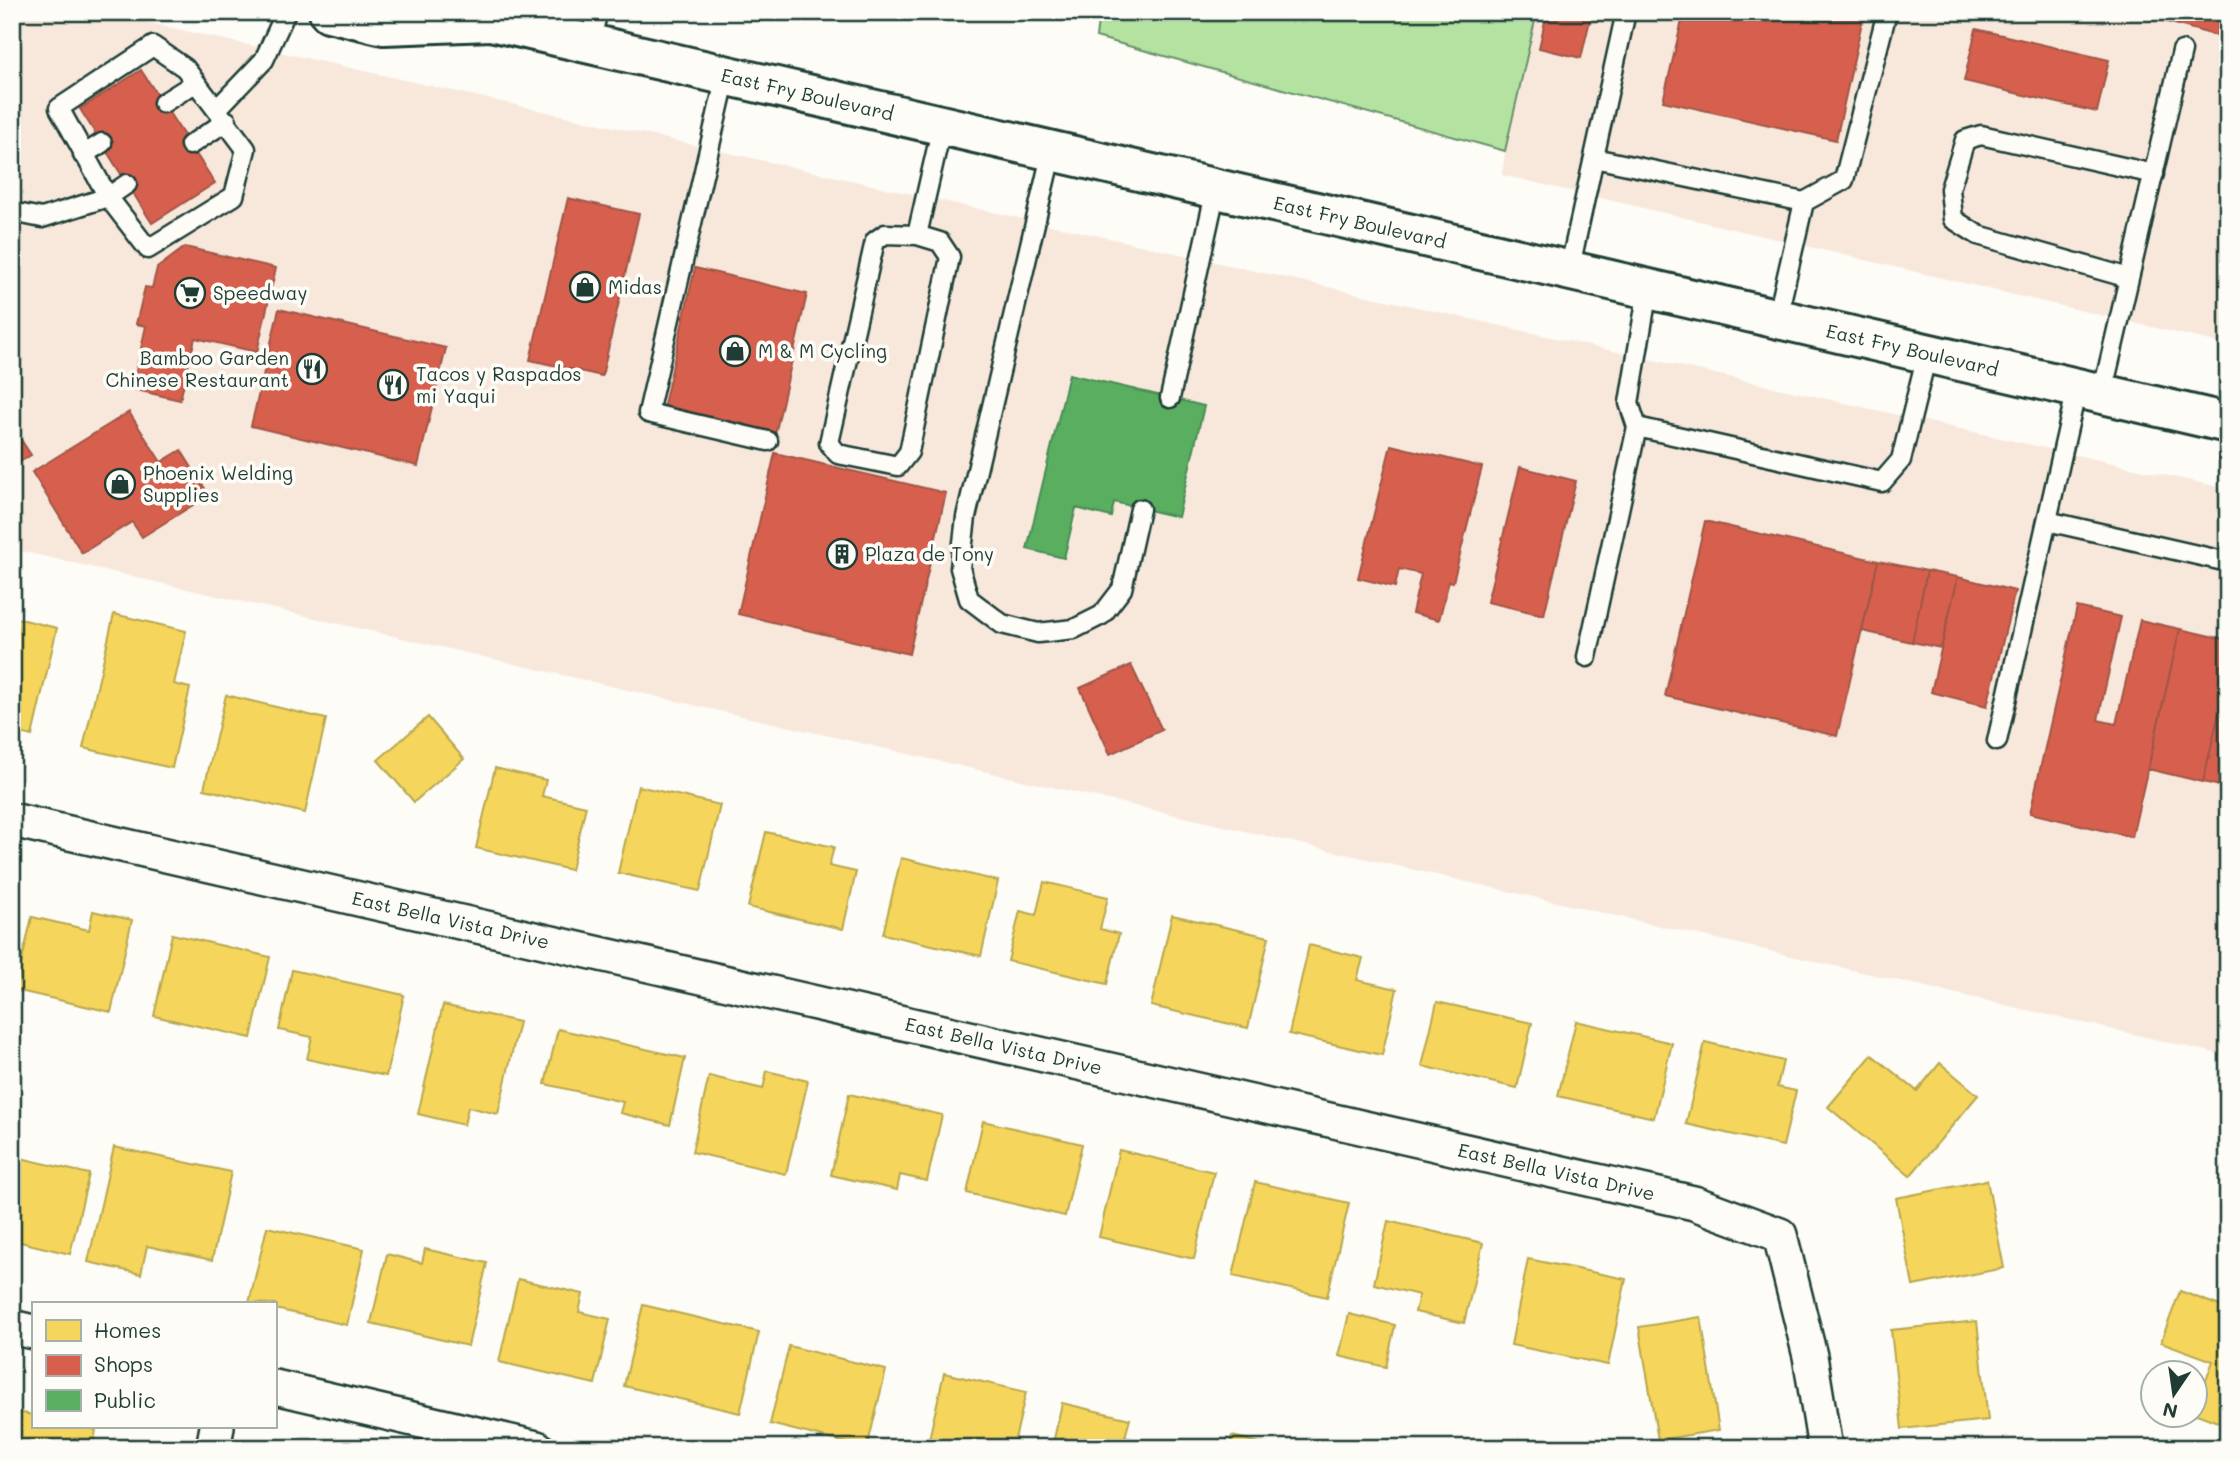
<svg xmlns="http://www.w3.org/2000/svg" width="2240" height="1460" font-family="Mali,sans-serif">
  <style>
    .built { fill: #f8e8dc }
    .green { fill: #b3e2a1; stroke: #69906a; stroke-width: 2 }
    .homes { fill: #f6d55c; stroke: #b6a750; stroke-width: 2 }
    .shops { fill: #d6604d; stroke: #9f5646; stroke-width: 2 }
    .public { fill: #5aae61; stroke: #488c54; stroke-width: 2 }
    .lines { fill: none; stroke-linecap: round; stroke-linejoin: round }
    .lane-casing { stroke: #1f3d34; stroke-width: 23 }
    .street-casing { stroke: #1f3d34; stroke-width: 38 }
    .secondary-casing { stroke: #1f3d34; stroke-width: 44 }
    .lane { stroke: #fdfcf7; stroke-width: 18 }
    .street { stroke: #fdfcf7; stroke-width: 33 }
    .secondary { stroke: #fdfcf7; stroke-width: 38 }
    .labels { text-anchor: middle; stroke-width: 7; stroke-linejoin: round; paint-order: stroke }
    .street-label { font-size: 19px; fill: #1f3d34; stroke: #fdfcf7 }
    .poi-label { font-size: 19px; fill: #1f3d34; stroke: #fdfcf7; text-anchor: start }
  </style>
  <rect width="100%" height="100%" fill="#fdfcf7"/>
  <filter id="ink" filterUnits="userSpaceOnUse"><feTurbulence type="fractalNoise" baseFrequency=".0143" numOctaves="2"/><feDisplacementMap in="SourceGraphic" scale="14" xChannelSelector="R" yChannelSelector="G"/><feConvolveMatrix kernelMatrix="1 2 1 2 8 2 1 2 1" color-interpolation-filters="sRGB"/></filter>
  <g filter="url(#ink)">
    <path class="built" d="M12,12H101L2228,489V1056L12,549Z
      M1537,12H2228V345L1502,175L1505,151Z"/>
    <path class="green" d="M1099,12H1537L1505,151L1096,37Z"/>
    <path class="homes" d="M114,614L186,631L174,684L190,688L172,768L83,748Z
      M12,617L57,628L32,736L12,731Z
      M226,695L326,719L305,813L204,789Z
      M428,717L464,759L414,802L378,760Z
      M495,768L546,780L542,796L586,806L571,870L476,848Z
      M638,786L720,805L700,891L618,873Z
      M766,832L834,847L829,866L856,872L843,929L748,907Z
      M901,858L998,881L981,956L883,934Z
      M1044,882L1108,897L1100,929L1119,934L1107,984L1008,961L1020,911L1036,915Z
      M93,911L132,920L111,1012L15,990L32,917L89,930Z
      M1172,915L1269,937L1248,1028L1151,1006Z
      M172,934L270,957L251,1038L154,1016Z
      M1309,945L1363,958L1357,980L1397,989L1382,1055L1289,1034Z
      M292,970L404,995L386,1076L307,1059L312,1037L279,1030Z
      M1437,1002L1532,1023L1517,1088L1422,1066Z
      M443,1005L519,1022L498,1114L468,1107L464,1125L418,1114Z
      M1576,1021L1672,1043L1654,1118L1558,1096Z
      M558,1029L685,1058L670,1125L620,1113L623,1102L545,1084Z
      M1705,1042L1783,1061L1777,1087L1796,1091L1783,1146L1686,1124Z
      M1872,1055L1917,1091L1940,1063L1978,1095L1910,1176L1828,1107Z
      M767,1071L808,1081L786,1174L692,1152L709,1076L763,1089Z
      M849,1094L942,1115L927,1181L900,1175L897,1190L831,1175Z
      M983,1121L1082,1144L1065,1216L967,1193Z
      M114,1147L231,1172L212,1260L147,1246L141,1274L88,1262Z
      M1119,1150L1214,1172L1194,1259L1099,1237Z
      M12,1156L89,1174L70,1254L12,1240Z
      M1987,1180L2004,1268L1913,1286L1896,1198Z
      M1255,1182L1349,1203L1327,1297L1233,1276Z
      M1388,1221L1483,1243L1464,1323L1415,1312L1419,1295L1374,1284Z
      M267,1227L364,1249L347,1325L275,1309V1304L249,1303Z
      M425,1249L487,1263L468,1346L371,1323L387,1254L422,1263Z
      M1528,1259L1626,1279L1608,1365L1511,1345Z
      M518,1279L583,1294L579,1312L610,1319L595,1384L499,1362Z
      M2180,1291L2228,1309V1426L2194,1413L2213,1361L2161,1342Z
      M643,1305L759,1332L740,1413L624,1386Z
      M1349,1314L1395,1325L1386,1367L1339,1356Z
      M1701,1317L1719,1430L1658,1440L1639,1327Z
      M1977,1321L1988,1420L1902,1429L1891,1330Z
      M789,1346L886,1370L867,1448L770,1424Z
      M944,1373L1026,1392L1013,1448H927Z
      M1062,1403L1130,1419L1125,1437L1152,1443L1151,1448H1052Z
      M12,1411L33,1415V1427H84L96,1430L94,1441L122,1448H12Z
      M1232,1436L1280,1448H1229Z"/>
    <path class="shops" d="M1547,12H1592L1581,58L1539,48Z
      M1684,12L1864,13L1836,140L1663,101Z
      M2132,12H2228V39Z
      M1976,29L2109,60L2097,112L1964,81Z
      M141,70L215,183L152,223L80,109Z
      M568,198L639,214L602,376L530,360Z
      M185,247L276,268L257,352L195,338L180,400L132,389L146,326L136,324L145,287L152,288L157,268Z
      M695,268L807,294L775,435L663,409Z
      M279,309L446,348L418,466L251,426Z
      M129,412L161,462L181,450L209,495L142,537L132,522L82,553L32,472Z
      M14,429L31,455L12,467V430Z
      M1391,445L1482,467L1453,582L1449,581L1439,620L1412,613L1421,574L1399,569L1395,587L1358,578Z
      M775,453L946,493L909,654L738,614Z
      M1520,467L1576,481L1544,615L1487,602Z
      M1705,521L1878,561L1837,736L1665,696Z
      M1878,561L1927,571L1912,642L1862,631Z
      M1927,571L1958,577L1941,648L1912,642Z
      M1958,577L2015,591L1987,706L1931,692Z
      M2077,607L2121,617L2098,720L2116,724L2140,620L2180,629L2132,837L2030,813Z
      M2180,629L2228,640V674L2203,782L2148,769Z
      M1131,665L1162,730L1110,754L1080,688Z
      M2228,674V788L2203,782Z"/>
    <path class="public" d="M1069,374L1204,406L1178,517L1114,502L1111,517L1076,508L1064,558L1027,549Z"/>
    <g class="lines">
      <g class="lane-casing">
        <path id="lane" d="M589,44L598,12
          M153,46L185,68L246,149L234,196L148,249L108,197L59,108Z
          M726,76L648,413L768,441
          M163,103L195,83
          M217,109L264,60L286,12
          M190,145L227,121
          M1052,151L966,517L960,568L969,599L1002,624L1038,633L1074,629L1102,615L1122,589L1140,509
          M83,155L102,143
          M1594,158L1804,202
          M12,212L42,218L108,197L127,184
          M885,234L917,235L940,242L950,257L909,452L898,466L838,454L829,443L875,241Z
          M917,235L942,126
          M1569,271L1626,12
          M2129,278L1978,235L1953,219L1950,189L1965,140L1981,135L2154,174
          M1648,289L1629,403L1637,427L1882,482L1901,460L1927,354
          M1777,319L1804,202L1844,180L1887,12
          M2102,394L2182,51
          M1170,398L1216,189
          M2047,521L2228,562
          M1587,657L1637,427
          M1997,741L2077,388"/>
      </g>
      <g class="street-casing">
        <g id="street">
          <path id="s1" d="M12,820L1694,1203L1780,1235L1810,1356L1825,1448"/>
          <path d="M12,1327L33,1332"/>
          <path d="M275,1387L537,1448"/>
          <path d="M213,1448L217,1427"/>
        </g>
      </g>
      <g class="secondary-casing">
        <g id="secondary">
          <path d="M329,12L384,25L491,21"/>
          <path id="s2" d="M473,12L491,21L2228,423"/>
        </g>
      </g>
      <use href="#lane" class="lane"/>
      <use href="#street" class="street"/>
      <use href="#secondary" class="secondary"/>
    </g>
  </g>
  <defs>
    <g id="shop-ring" transform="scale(1.575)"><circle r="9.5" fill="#fdfcf7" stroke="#1f3d34" stroke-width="1.5"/><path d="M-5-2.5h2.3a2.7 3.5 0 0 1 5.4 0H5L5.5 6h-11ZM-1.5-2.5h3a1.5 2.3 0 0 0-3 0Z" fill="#1f3d34"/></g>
    <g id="supermarket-ring" transform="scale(1.575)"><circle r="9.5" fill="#fdfcf7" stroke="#1f3d34" stroke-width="1.5"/><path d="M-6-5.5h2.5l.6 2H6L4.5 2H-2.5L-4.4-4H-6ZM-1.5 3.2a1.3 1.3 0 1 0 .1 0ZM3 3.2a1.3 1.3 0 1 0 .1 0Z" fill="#1f3d34"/></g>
    <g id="restaurant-ring" transform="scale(1.575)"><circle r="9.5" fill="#fdfcf7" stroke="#1f3d34" stroke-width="1.5"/><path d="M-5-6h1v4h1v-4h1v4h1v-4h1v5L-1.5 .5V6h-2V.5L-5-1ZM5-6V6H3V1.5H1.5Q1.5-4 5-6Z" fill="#1f3d34"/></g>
    <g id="building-ring" transform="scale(1.575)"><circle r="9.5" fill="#fdfcf7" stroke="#1f3d34" stroke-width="1.5"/><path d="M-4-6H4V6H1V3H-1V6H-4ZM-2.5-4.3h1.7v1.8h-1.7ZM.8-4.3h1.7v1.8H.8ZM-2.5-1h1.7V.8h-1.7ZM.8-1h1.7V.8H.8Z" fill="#1f3d34"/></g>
  </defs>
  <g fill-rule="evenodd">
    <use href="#shop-ring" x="585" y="287"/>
    <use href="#supermarket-ring" x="190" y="293"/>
    <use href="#shop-ring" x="735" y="351"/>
    <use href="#restaurant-ring" x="312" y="369"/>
    <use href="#restaurant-ring" x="393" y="385"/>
    <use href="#shop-ring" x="120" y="484"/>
    <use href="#building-ring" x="842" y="554"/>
  </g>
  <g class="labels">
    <g class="street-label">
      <text dy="7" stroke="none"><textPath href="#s2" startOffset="345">East Fry Boulevard</textPath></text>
      <text dy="7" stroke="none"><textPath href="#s2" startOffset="912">East Fry Boulevard</textPath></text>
      <text dy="7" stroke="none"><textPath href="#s2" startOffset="1479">East Fry Boulevard</textPath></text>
      <text dy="7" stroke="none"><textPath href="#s1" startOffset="450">East Bella Vista Drive</textPath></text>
      <text dy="7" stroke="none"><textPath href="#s1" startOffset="1017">East Bella Vista Drive</textPath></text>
      <text dy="7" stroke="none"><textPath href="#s1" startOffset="1584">East Bella Vista Drive</textPath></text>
    </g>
    <g class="poi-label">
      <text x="608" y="294">Midas</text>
      <text x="213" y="300">Speedway</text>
      <text x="758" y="358">M &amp; M Cycling</text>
      <text x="289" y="365" text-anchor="end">Bamboo Garden<tspan x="289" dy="22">Chinese Restaurant</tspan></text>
      <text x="416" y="381">Tacos y Raspados<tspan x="416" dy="22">mi Yaqui</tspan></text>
      <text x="143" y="480">Phoenix Welding<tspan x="143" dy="22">Supplies</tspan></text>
      <text x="865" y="561">Plaza de Tony</text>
    </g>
  </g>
  <rect width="2240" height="1460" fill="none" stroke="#fdfcf7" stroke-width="42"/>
  <rect x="21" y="21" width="2198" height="1418" fill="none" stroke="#1f3d34" stroke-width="2.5" filter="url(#ink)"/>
  <rect x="32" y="1302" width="245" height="126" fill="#fdfcf7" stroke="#a4b0a9" stroke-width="2"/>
  <rect x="46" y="1320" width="35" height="21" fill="#f6d55c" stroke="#a4b0a9" stroke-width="2"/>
  <text x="94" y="1338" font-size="21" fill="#1f3d34">Homes</text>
  <rect x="46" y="1355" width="35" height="21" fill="#d6604d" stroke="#a4b0a9" stroke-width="2"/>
  <text x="94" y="1372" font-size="21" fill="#1f3d34">Shops</text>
  <rect x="46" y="1390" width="35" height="21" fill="#5aae61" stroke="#a4b0a9" stroke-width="2"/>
  <text x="94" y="1408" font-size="21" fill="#1f3d34">Public</text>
  <g transform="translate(2174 1394) rotate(193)"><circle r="33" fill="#fdfcf7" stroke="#a4b0a9" stroke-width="2"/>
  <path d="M0-5L12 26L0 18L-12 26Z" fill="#1f3d34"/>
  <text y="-10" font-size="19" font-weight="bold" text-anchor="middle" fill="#1f3d34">N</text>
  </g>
</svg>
